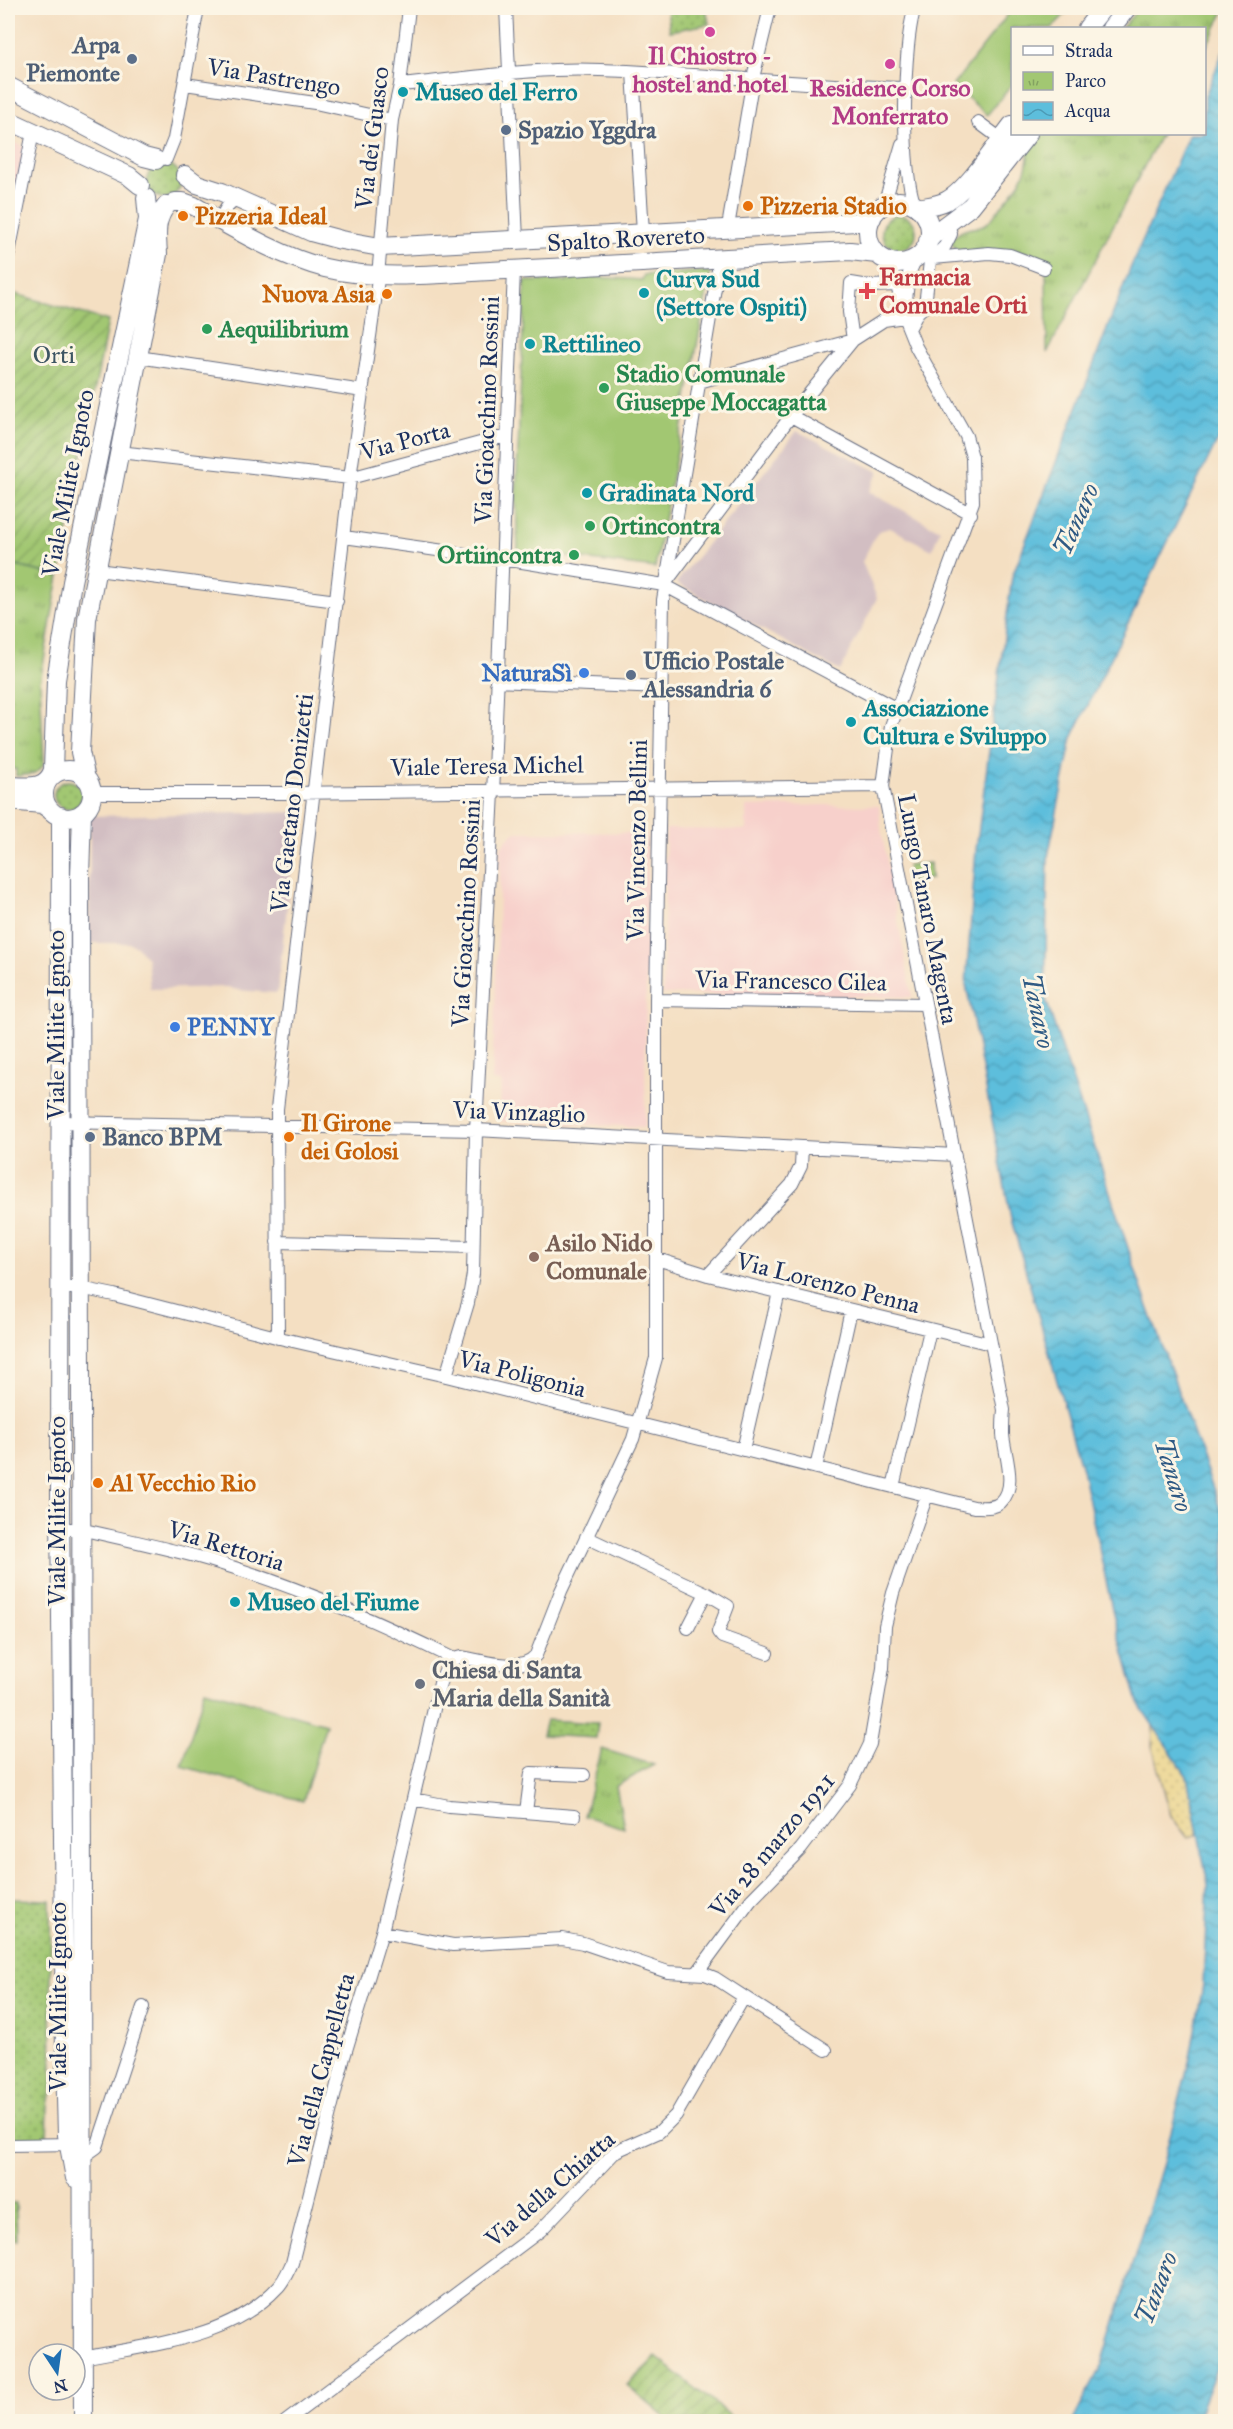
<svg xmlns="http://www.w3.org/2000/svg" width="1233" height="2429" font-family="'IM FELL Great Primer',serif">
  <style>
    .built { fill: #f7d0cb }
    .industrial { fill: #d2bec2 }
    .grass { fill: url(#grass-dots); stroke: #5e7b68; stroke-width: 1.5 }
    .sand { fill: url(#sand-dots); stroke: #84847e; stroke-width: 1.5 }
    .park { fill: url(#park-tufts); stroke: #5e7b68; stroke-width: 1.5 }
    .garden { fill: url(#garden-furrows); stroke: #5e7b68; stroke-width: 1.5 }
    .pitch { fill: #a2c772; stroke: #5e7b68; stroke-width: 1.5 }
    .water { fill: url(#water-waves); stroke: #3c769d; stroke-width: 1.5 }
    .lines { fill: none; stroke-linecap: round; stroke-linejoin: round }
    .street-casing { stroke: #676d81; stroke-width: 14 }
    .secondary-casing { stroke: #676d81; stroke-width: 20 }
    .street { stroke: #fff; stroke-width: 12 }
    .secondary { stroke: #fff; stroke-width: 18 }
    .hotel-dot { fill: #d1479c; stroke: #fcf5e5; stroke-width: 2 }
    .service-dot { fill: #5c6f8a; stroke: #fcf5e5; stroke-width: 2 }
    .culture-dot { fill: #0f9aa8; stroke: #fcf5e5; stroke-width: 2 }
    .food-dot { fill: #e8710a; stroke: #fcf5e5; stroke-width: 2 }
    .health-dot { fill: #e0444e; stroke: #fcf5e5; stroke-width: 2 }
    .leisure-dot { fill: #2e9e5b; stroke: #fcf5e5; stroke-width: 2 }
    .shop-dot { fill: #3f7fe0; stroke: #fcf5e5; stroke-width: 2 }
    .education-dot { fill: #8d6e63; stroke: #fcf5e5; stroke-width: 2 }
    .worship-dot { fill: #6b7280; stroke: #fcf5e5; stroke-width: 2 }
    .labels { text-anchor: middle; stroke-width: 6; stroke-linejoin: round; paint-order: stroke }
    .service-label { font-size: 24px; font-weight: bold; fill: #4e5e75; stroke: #fcf5e5; text-anchor: start }
    .hotel-label { font-size: 24px; font-weight: bold; fill: #b23c85; stroke: #fcf5e5 }
    .street-label { font-size: 24px; fill: #1b2f5e; stroke: #fcf5e5 }
    .culture-label { font-size: 24px; font-weight: bold; fill: #0d838f; stroke: #fcf5e5; text-anchor: start }
    .food-label { font-size: 24px; font-weight: bold; fill: #c56008; stroke: #fcf5e5; text-anchor: start }
    .health-label { font-size: 24px; font-weight: bold; fill: #be3a42; stroke: #fcf5e5; text-anchor: start }
    .leisure-label { font-size: 24px; font-weight: bold; fill: #27864d; stroke: #fcf5e5; text-anchor: start }
    .park-label { font-size: 24px; fill: #3d5563; stroke: #fcf5e5 }
    .shop-label { font-size: 24px; font-weight: bold; fill: #366cbe; stroke: #fcf5e5; text-anchor: end }
    .education-label { font-size: 24px; font-weight: bold; fill: #785e54; stroke: #fcf5e5; text-anchor: start }
    .worship-label { font-size: 24px; font-weight: bold; fill: #5b616d; stroke: #fcf5e5; text-anchor: start }
    .water-label { font-size: 26px; font-style: italic; fill: #2f5a84; stroke: #fcf5e5 }
  </style>
  <defs>
    <pattern id="grass-dots" width="8" height="8" patternUnits="userSpaceOnUse" patternTransform="scale(1.5)"><rect width="8" height="8" fill="#a2c772"/><path d="M2 2h.1M6 6h.1" fill="none" stroke="#83a261" stroke-width="1.8" stroke-linecap="round"/></pattern>
    <pattern id="sand-dots" width="8" height="8" patternUnits="userSpaceOnUse" patternTransform="scale(1.5)"><rect width="8" height="8" fill="#eeda9e"/><path d="M2 2h.1M6 6h.1" fill="none" stroke="#ccbb8a" stroke-width="1.8" stroke-linecap="round"/></pattern>
    <pattern id="park-tufts" width="24" height="20" patternUnits="userSpaceOnUse" patternTransform="scale(1.5)"><rect width="24" height="20" fill="#a2c772"/><path d="M3 7l-1-3M5 7V3M7 7l1-3M15 17l-1-3M17 17v-4M19 17l1-3" fill="none" stroke="#83a261"/></pattern>
    <pattern id="garden-furrows" width="10" height="10" patternUnits="userSpaceOnUse" patternTransform="scale(1.5)"><rect width="10" height="10" fill="#a2c772"/><path d="M-1 1l2-2M0 10L10 0M9 11l2-2" fill="none" stroke="#83a261"/></pattern>
    <pattern id="water-waves" width="16" height="10" patternUnits="userSpaceOnUse" patternTransform="scale(1.5)"><rect width="16" height="10" fill="#5dbedc"/><path d="M0 5q4-4 8 0t8 0" fill="none" stroke="#4c9bb6"/></pattern>
  </defs>
  <rect width="100%" height="100%" fill="#fcf5e5"/>
  <filter id="ink" filterUnits="userSpaceOnUse"><feTurbulence type="fractalNoise" baseFrequency=".0167" numOctaves="2"/><feDisplacementMap in="SourceGraphic" scale="12" xChannelSelector="R" yChannelSelector="G"/><feConvolveMatrix kernelMatrix="1 2 1 2 8 2 1 2 1" color-interpolation-filters="sRGB"/></filter>
  <filter id="wash" filterUnits="userSpaceOnUse"><feTurbulence type="fractalNoise" baseFrequency=".008" numOctaves="4" result="noise"/><feDisplacementMap in="SourceGraphic" scale="24" xChannelSelector="R" yChannelSelector="G"/><feGaussianBlur stdDeviation="1.35" result="paint"/><feColorMatrix in="noise" values="0 0 0 0 0 0 0 0 0 0 0 0 0 0 0 0 0 1.4 0 .05"/><feComposite in="paint" operator="in"/></filter>
  <g filter="url(#wash)">
    <rect width="100%" height="100%" fill="#f4dfc2"/>
    <path class="built" d="M8,139L26,148L8,234Z
      M822,805L879,806L881,829L912,997L663,994L666,829L746,830V807Z
      M516,832L647,833L645,1127L500,1121L501,1082L492,1081L501,847L507,839Z"/>
    <path class="industrial" d="M797,431L879,472L869,492L940,530L932,550L890,528L879,531L874,538L862,562L877,598L840,671L676,583Z
      M298,812L277,993L237,990L228,987L150,989L147,959L137,946L129,943H89L90,816Z"/>
    <path class="grass" d="M667,8H706L709,24L670,31Z
      M147 181a17 17 0 1 1 34 0a17 17 0 1 1-34 0Z
      M882 232a17 17 0 1 1 34 0a17 17 0 1 1-34 0Z
      M54 795a14 14 0 1 1 28 0a14 14 0 1 1-28 0Z
      M546,1720L598,1723L596,1738L542,1735Z
      M8,1899L50,1900L52,2084L48,2106L47,2141H8Z
      M8,2203H16L17,2240H8Z"/>
    <path class="sand" d="M1153,1725L1187,1776L1198,1834L1188,1838L1171,1816L1152,1746Z"/>
    <path class="park" d="M1139,8H1225V9L1205,49L1204,28H1122Z
      M1037,134H1161L1047,353L1046,268L1030,252H958L950,241C966,223 973,232 987,223C992,220 996,213 1000,208C1014,191 1033,170 1027,146Z
      M8,564L59,576L40,682L44,763C39,775 28,775 16,776V769H8Z
      M930,863L931,879L910,881L907,865Z
      M602,1749L654,1765L616,1786L624,1828L584,1816Z"/>
    <path class="garden" d="M9,292L108,321L59,576L8,564Z
      M656,2357L737,2421H669L627,2385Z"/>
    <path class="pitch" d="M1013,8H1071L1052,28H1012V85L987,115L953,85Z
      M711,271L655,568L518,551L516,497L525,281H573L574,277H578L579,276L642,280L644,275Z
      M205,1689L326,1724L303,1801L182,1766Z"/>
    <path class="water" d="M1225,47V429L1213,449L1072,738L1048,856L1045,997L1141,1287L1225,1522V2346L1196,2421H1073L1102,2364L1163,2163L1190,2058L1203,1985L1208,1884L1187,1776L1138,1703L1114,1618L1082,1469L1011,1219L966,984L976,850L1012,577L1130,269L1189,134H1204L1205,96Z"/>
  </g>
  <g filter="url(#ink)">
    <g class="lines">
      <g class="street-casing">
        <path id="street" d="M506,8L517,239
          M915,8C903,39 900,177 916,207
          M633,72L643,232
          M185,84L315,103L392,120
          M400,85C467,79 533,67 600,70C703,73 804,86 906,88
          M978,122L1001,139
          M166,159L174,139L198,8
          M884,205L902,144
          M223,222C222,211 228,203 239,200
          M728,227L753,78L770,8
          M8,258L33,132
          M933,258L989,253L1010,255L1044,268
          M884,259L896,280L904,317L909,274L916,258
          M909,329L918,312L925,306L930,261L945,246L951,234L948,224
          M853,340L849,312L851,283L869,286L897,285
          M138,357L363,391
          M699,382L853,340
          M791,416L971,514
          M119,452L350,478L506,436
          M344,537L516,561L664,585L897,709
          M97,570L337,601
          M496,681L661,688
          M91,793H287L883,786
          M656,1000L925,1004
          M60,1122L476,1130L955,1155
          M277,1242L473,1247
          M657,1259L708,1275L991,1344
          M708,1275L792,1184L801,1166L802,1147
          M60,1288H80L114,1295L284,1339L446,1376L974,1507C983,1507 994,1509 1001,1502C1018,1486 1004,1453 1003,1434C1003,1426 1003,1418 1004,1410L883,786L891,726L897,709L973,502L972,457L966,436L916,347L904,317L884,320L853,340L791,416L664,585
          M278,1338L277,1109L350,478L377,287L392,120L400,85L409,8
          M446,1376L468,1303L473,1274L476,1130L494,772L514,270
          M743,1450L779,1292
          M816,1468L851,1310
          M893,1487L930,1330
          M60,1529H80C123,1539 167,1548 209,1560C294,1585 375,1620 454,1659
          M586,1537L706,1593L688,1628
          M706,1593L728,1606L718,1632L722,1637L767,1653
          M454,1659L461,1657C481,1660 521,1674 536,1655L561,1591L633,1439L656,1358V1000L663,600L720,258
          M413,1799L449,1806L574,1816
          M526,1812L531,1773L584,1775
          M382,1932L453,1945L563,1939L583,1943L668,1972L705,1974L715,1978L826,2050
          M697,1973L751,1900L801,1849L850,1785L870,1744L883,1668L885,1626L893,1593L927,1495
          M8,2145L76,2144
          M83,2157L97,2147L143,2007
          M83,2358C150,2344 229,2340 278,2287C284,2281 288,2271 292,2263L344,2057L382,1932L440,1683L446,1668L454,1659
          M285,2422L540,2231L616,2151L659,2132L676,2115L744,1997"/>
      </g>
      <g class="secondary-casing">
        <path id="secondary" d="M1087,28L1103,8
          M1111,28L1127,8
          M8,86L144,157L156,160
          M8,120L129,176L140,185
          M185,175L197,184L222,192L311,232L341,240L380,247L857,222L872,218
          M868 232a31 31 0 1 1 62 0a31 31 0 1 1-62 0Z
          M175,202H183L194,206C235,229 278,256 325,268C383,282 446,273 506,270C620,265 735,257 850,251L877,254
          M918,208C928,206 938,205 946,201C967,191 997,144 1012,125
          M928,241L936,232L971,206L1028,134
          M44 794a24 24 0 1 1 48 0a24 24 0 1 1-48 0Z
          M86,779L80,752L87,619L158,254C157,236 154,220 167,205
          M8,786C26,786 46,791 53,770L56,680L72,582L148,219L146,198
          M8,801L42,804L49,809
          M82,813L80,876L83,2422
          M61,816L60,1505L65,2061L67,2135L75,2178"/>
      </g>
      <use href="#street" class="street"/>
      <use href="#secondary" class="secondary"/>
    </g>
  </g>
  <g class="hotel-dot">
    <circle cx="710" cy="32" r="6"/>
    <circle cx="890" cy="64" r="6"/>
  </g>
  <g class="service-dot">
    <circle cx="132" cy="59" r="6"/>
    <circle cx="506" cy="130" r="6"/>
    <circle cx="631" cy="675" r="6"/>
    <circle cx="90" cy="1137" r="6"/>
  </g>
  <g class="culture-dot">
    <circle cx="403" cy="92" r="6"/>
    <circle cx="644" cy="293" r="6"/>
    <circle cx="530" cy="344" r="6"/>
    <circle cx="587" cy="493" r="6"/>
    <circle cx="851" cy="722" r="6"/>
    <circle cx="235" cy="1602" r="6"/>
  </g>
  <g class="food-dot">
    <circle cx="748" cy="206" r="6"/>
    <circle cx="183" cy="216" r="6"/>
    <circle cx="387" cy="294" r="6"/>
    <circle cx="289" cy="1137" r="6"/>
    <circle cx="98" cy="1483" r="6"/>
  </g>
  <path class="health-dot" d="M864 282h6v6h6v6h-6v6h-6v-6h-6v-6h6z"/>
  <g class="leisure-dot">
    <circle cx="207" cy="329" r="6"/>
    <circle cx="604" cy="388" r="6"/>
    <circle cx="590" cy="526" r="6"/>
    <circle cx="574" cy="555" r="6"/>
  </g>
  <g class="shop-dot">
    <circle cx="584" cy="673" r="6"/>
    <circle cx="175" cy="1027" r="6"/>
  </g>
  <circle class="education-dot" cx="534" cy="1257" r="6"/>
  <circle class="worship-dot" cx="420" cy="1684" r="6"/>
  <g class="labels">
    <g class="service-label">
      <text x="120" y="53" text-anchor="end">Arpa<tspan x="120" dy="28">Piemonte</tspan></text>
      <text x="518" y="138">Spazio Yggdra</text>
      <text x="643" y="669">Ufficio Postale<tspan x="643" dy="28">Alessandria 6</tspan></text>
      <text x="102" y="1145">Banco BPM</text>
    </g>
    <g class="hotel-label">
      <text x="710" y="64">Il Chiostro -<tspan x="710" dy="28">hostel and hotel</tspan></text>
      <text x="890" y="96">Residence Corso<tspan x="890" dy="28">Monferrato</tspan></text>
    </g>
    <g class="street-label">
      <text transform="translate(274 77) rotate(9)" y="8">Via Pastrengo</text>
      <text transform="translate(372 138) rotate(-83)" y="8">Via dei Guasco</text>
      <text transform="translate(626 239) rotate(-3)" y="8">Spalto Rovereto</text>
      <text transform="translate(487 410) rotate(-88)" y="8">Via Gioacchino Rossini</text>
      <text transform="translate(405 441) rotate(-15)" y="8">Via Porta</text>
      <text transform="translate(68 483) rotate(-79)" y="8">Viale Milite Ignoto</text>
      <text transform="translate(487 766) rotate(-1)" y="8">Viale Teresa Michel</text>
      <text transform="translate(292 803) rotate(-83)" y="8">Via Gaetano Donizetti</text>
      <text transform="translate(637 840) rotate(-89)" y="8">Via Vincenzo Bellini</text>
      <text transform="translate(928 909) rotate(79)" y="8">Lungo Tanaro Magenta</text>
      <text transform="translate(466 913) rotate(-87)" y="8">Via Gioacchino Rossini</text>
      <text transform="translate(791 981) rotate(1)" y="8">Via Francesco Cilea</text>
      <text transform="translate(56 1025) rotate(-90)" y="8">Viale Milite Ignoto</text>
      <text transform="translate(519 1112) rotate(2)" y="8">Via Vinzaglio</text>
      <text transform="translate(828 1283) rotate(14)" y="8">Via Lorenzo Penna</text>
      <text transform="translate(522 1374) rotate(14)" y="8">Via Poligonia</text>
      <text transform="translate(57 1511) rotate(-90)" y="8">Viale Milite Ignoto</text>
      <text transform="translate(226 1546) rotate(17)" y="8">Via Rettoria</text>
      <text transform="translate(772 1845) rotate(-50)" y="8">Via 28 marzo 1921</text>
      <text transform="translate(58 1997) rotate(-90)" y="8">Viale Milite Ignoto</text>
      <text transform="translate(321 2070) rotate(-75)" y="8">Via della Cappelletta</text>
      <text transform="translate(550 2189) rotate(-41)" y="8">Via della Chiatta</text>
    </g>
    <g class="culture-label">
      <text x="415" y="100">Museo del Ferro</text>
      <text x="656" y="287">Curva Sud<tspan x="656" dy="28">(Settore Ospiti)</tspan></text>
      <text x="542" y="352">Rettilineo</text>
      <text x="599" y="501">Gradinata Nord</text>
      <text x="863" y="716">Associazione<tspan x="863" dy="28">Cultura e Sviluppo</tspan></text>
      <text x="247" y="1610">Museo del Fiume</text>
    </g>
    <g class="food-label">
      <text x="760" y="214">Pizzeria Stadio</text>
      <text x="195" y="224">Pizzeria Ideal</text>
      <text x="375" y="302" text-anchor="end">Nuova Asia</text>
      <text x="301" y="1131">Il Girone<tspan x="301" dy="28">dei Golosi</tspan></text>
      <text x="110" y="1491">Al Vecchio Rio</text>
    </g>
    <g class="health-label">
      <text x="879" y="285">Farmacia<tspan x="879" dy="28">Comunale Orti</tspan></text>
    </g>
    <g class="leisure-label">
      <text x="219" y="337">Aequilibrium</text>
      <text x="616" y="382">Stadio Comunale<tspan x="616" dy="28">Giuseppe Moccagatta</tspan></text>
      <text x="602" y="534">Ortincontra</text>
      <text x="562" y="563" text-anchor="end">Ortiincontra</text>
    </g>
    <g class="park-label">
      <text x="54" y="363">Orti</text>
    </g>
    <g class="shop-label">
      <text x="572" y="681">NaturaSì</text>
      <text x="187" y="1035" text-anchor="start">PENNY</text>
    </g>
    <g class="education-label">
      <text x="546" y="1251">Asilo Nido<tspan x="546" dy="28">Comunale</tspan></text>
    </g>
    <g class="worship-label">
      <text x="432" y="1678">Chiesa di Santa<tspan x="432" dy="28">Maria della Sanità</tspan></text>
    </g>
    <g class="water-label">
      <text transform="translate(1076 519) rotate(-66)" y="9">Tanaro</text>
      <text transform="translate(1039 1011) rotate(78)" y="9">Tanaro</text>
      <text transform="translate(1174 1475) rotate(73)" y="9">Tanaro</text>
      <text transform="translate(1156 2288) rotate(-69)" y="9">Tanaro</text>
    </g>
  </g>
  <rect width="1233" height="2429" fill="none" stroke="#fcf5e5" stroke-width="30"/>
  <rect x="1011" y="27" width="195" height="108" fill="#fcf5e5" stroke="#a2a6af" stroke-width="1.5"/>
  <rect x="1023" y="46" width="30" height="9" fill="#ffffff" stroke="#a2a6af" stroke-width="1.5"/>
  <text x="1065" y="57" font-size="18" fill="#1b2f5e">Strada</text>
  <rect x="1023" y="72" width="30" height="18" fill="url(#park-tufts)" stroke="#a2a6af" stroke-width="1.5"/>
  <text x="1065" y="87" font-size="18" fill="#1b2f5e">Parco</text>
  <rect x="1023" y="102" width="30" height="18" fill="url(#water-waves)" stroke="#a2a6af" stroke-width="1.5"/>
  <text x="1065" y="117" font-size="18" fill="#1b2f5e">Acqua</text>
  <g transform="translate(57 2372) rotate(167)"><circle r="28" fill="#fcf5e5" stroke="#a2a6af" stroke-width="1.5"/>
  <path d="M0-4.5L10 22L0 15L-10 22Z" fill="#1f6fb2"/>
  <text y="-9" font-size="16" font-weight="bold" text-anchor="middle" fill="#1b2f5e">N</text>
  </g>
</svg>
